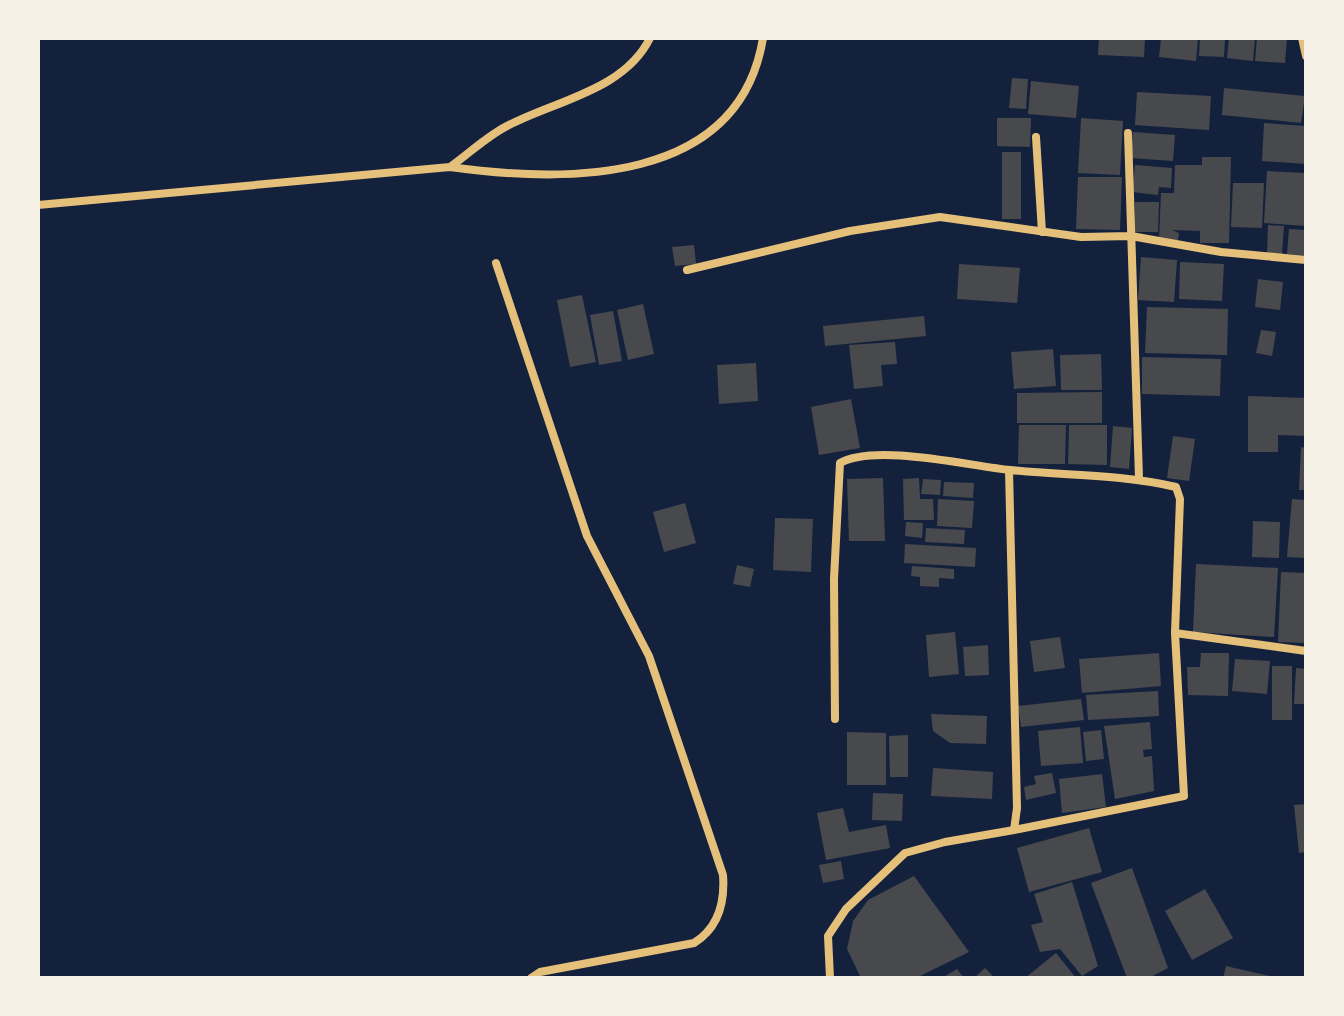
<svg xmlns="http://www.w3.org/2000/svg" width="1344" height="1016" font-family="'Fira Sans Condensed',sans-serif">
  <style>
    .building { fill: #48494c }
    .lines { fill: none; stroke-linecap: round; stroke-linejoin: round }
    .minor { stroke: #e5c07b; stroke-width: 8 }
  </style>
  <rect width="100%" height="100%" fill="#14213d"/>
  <path class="building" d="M1099,38H1145L1144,57L1098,55Z
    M1161,38H1198L1196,61L1159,57Z
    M1200,38H1225L1224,57L1199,56Z
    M1229,38H1255L1253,61L1227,58Z
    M1257,38H1287L1285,63L1255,61Z
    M1012,78L1028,79L1026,109L1009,108Z
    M1031,81L1079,86L1076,118L1028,114Z
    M1224,88L1305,96L1301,123L1222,115Z
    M1137,92L1211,96L1209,130L1135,125Z
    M997,118H1031L1030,147L997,146Z
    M1081,118L1123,121L1120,175L1078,173Z
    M1264,123L1306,126V164L1262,161Z
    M1133,132L1175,135L1173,161L1131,158Z
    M1002,152H1021V219H1002Z
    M1202,157H1231L1229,243H1200V231L1172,230L1179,233L1178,240H1159L1161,193H1174L1175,165H1202Z
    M1135,165L1172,168L1171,188L1159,187L1158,195L1132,192Z
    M1267,171L1306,173V226L1264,223Z
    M1078,177H1122L1120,230L1076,229Z
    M1233,183H1264L1262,228L1231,227Z
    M1135,202H1159L1158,232H1134Z
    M1268,225L1284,226L1282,254L1267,253Z
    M1289,229L1306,230V256L1287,254Z
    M694,245L696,264L675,266L672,247Z
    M1141,257L1177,260L1174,302L1138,300Z
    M1180,262L1224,264L1222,301L1179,299Z
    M959,264L1020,268L1017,303L957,299Z
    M1258,279L1283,282L1280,310L1255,307Z
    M582,295L596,362L570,367L557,300Z
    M643,304L654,354L628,360L617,310Z
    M1147,307L1228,309L1227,355L1145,353Z
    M613,311L622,361L599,365L590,315Z
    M924,316L926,336L825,346L823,326Z
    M1261,330L1276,332L1272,356L1256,353Z
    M895,342L897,364L881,365L883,386L854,389L849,345Z
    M1053,349L1056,386L1014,389L1011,352Z
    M1101,354L1102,390H1061L1060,355Z
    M1142,357L1221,359L1220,396L1142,394Z
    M756,363L758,401L719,404L717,365Z
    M1102,392V423H1017V393Z
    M1248,396L1306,398V436L1278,435V452H1248Z
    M851,399L860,448L819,455L811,407Z
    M1019,425H1066L1065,464H1018Z
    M1069,425H1107V465L1068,464Z
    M1113,426L1132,428L1129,469L1110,467Z
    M1173,436L1195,439L1189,481L1167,478Z
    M1301,447L1306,448V490H1299Z
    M883,478L885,541H849L847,479Z
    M919,478L920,499H933L934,520H904L903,479Z
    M923,479L941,480L940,495L921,494Z
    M944,482L974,483L973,498L943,496Z
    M938,499L974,501L972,528L937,526Z
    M1292,499L1306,500V558L1287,557Z
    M685,503L696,543L664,552L653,512Z
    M775,518L813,519L811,572L773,570Z
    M1253,521L1280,522L1279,558L1252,557Z
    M906,522L923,523L922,538L905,536Z
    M926,528L965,530L964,544L925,542Z
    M905,544L976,548L975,567L904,563Z
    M1196,564L1278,568L1274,637L1193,632Z
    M737,565L754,569L750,587L733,584Z
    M912,566L954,569V579L939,578V587L920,586V577L911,576Z
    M1281,572L1306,573V643L1278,642Z
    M955,632L959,674L929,677L926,635Z
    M1060,637L1065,668L1034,672L1030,641Z
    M988,645L989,675L965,676L963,647Z
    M1159,653L1161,686L1082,693L1079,659Z
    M1201,653H1229L1228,696L1188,695L1187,667H1200Z
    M1235,659L1270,661L1267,694L1232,691Z
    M1272,666H1292V720H1272Z
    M1296,668L1306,669V704H1294Z
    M1158,691L1159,716L1088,720L1086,695Z
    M1081,699L1084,720L1021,727L1018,706Z
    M931,714L987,716L986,744L950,743L933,731Z
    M1150,722L1152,749L1143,750L1144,757L1152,756L1154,791L1115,799L1104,726Z
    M1080,727L1083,763L1041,766L1038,731Z
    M1101,730L1104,759L1086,761L1083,732Z
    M847,732L886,733V785H847Z
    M908,735V777H890L889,736Z
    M933,768L993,772L992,799L931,796Z
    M1052,773L1056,793L1026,800L1024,787L1036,784L1034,776Z
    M1102,774L1106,807L1062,813L1059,779Z
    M873,793L903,794L902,821L872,820Z
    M1306,804V852L1299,853L1294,805Z
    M843,808L849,832L886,825L890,848L826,860L817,813Z
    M1089,828L1102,872L1029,892L1017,848Z
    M841,861L844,879L823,883L819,865Z
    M1132,868L1168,968L1149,978H1127L1091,883Z
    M914,876L969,952L916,978H861L847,949L853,921L868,900Z
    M1072,882L1098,966L1082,976L1060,949L1040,952L1031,925L1043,922L1034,894Z
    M1205,889L1233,938L1192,960L1165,911Z
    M1056,953L1076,978H1025Z
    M1226,966L1274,977V978H1223Z
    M985,968L995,978H974Z
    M957,969L964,978H942Z"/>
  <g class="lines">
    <path class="minor" d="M1302,38L1306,56
      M1128,133L1139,478
      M1036,137L1042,232
      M450,167C470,153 489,134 511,124C559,100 625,89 650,38
      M38,205L450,167C565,183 739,186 763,38
      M496,263L587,536L649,656L723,875C725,902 718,928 694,943L540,972L531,978
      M687,270L850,231L940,217L1081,237L1131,236L1221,252L1306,260
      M1175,633L1306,651
      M835,719L834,579L840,463C875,443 970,466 1010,470C1066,476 1121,474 1176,487L1180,499L1175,633L1184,796L1014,830
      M830,978L828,936L846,909L905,853L945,842L1014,830L1017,808L1009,470"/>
  </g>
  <rect width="1344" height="1016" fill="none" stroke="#f6f1e7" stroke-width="80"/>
</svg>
